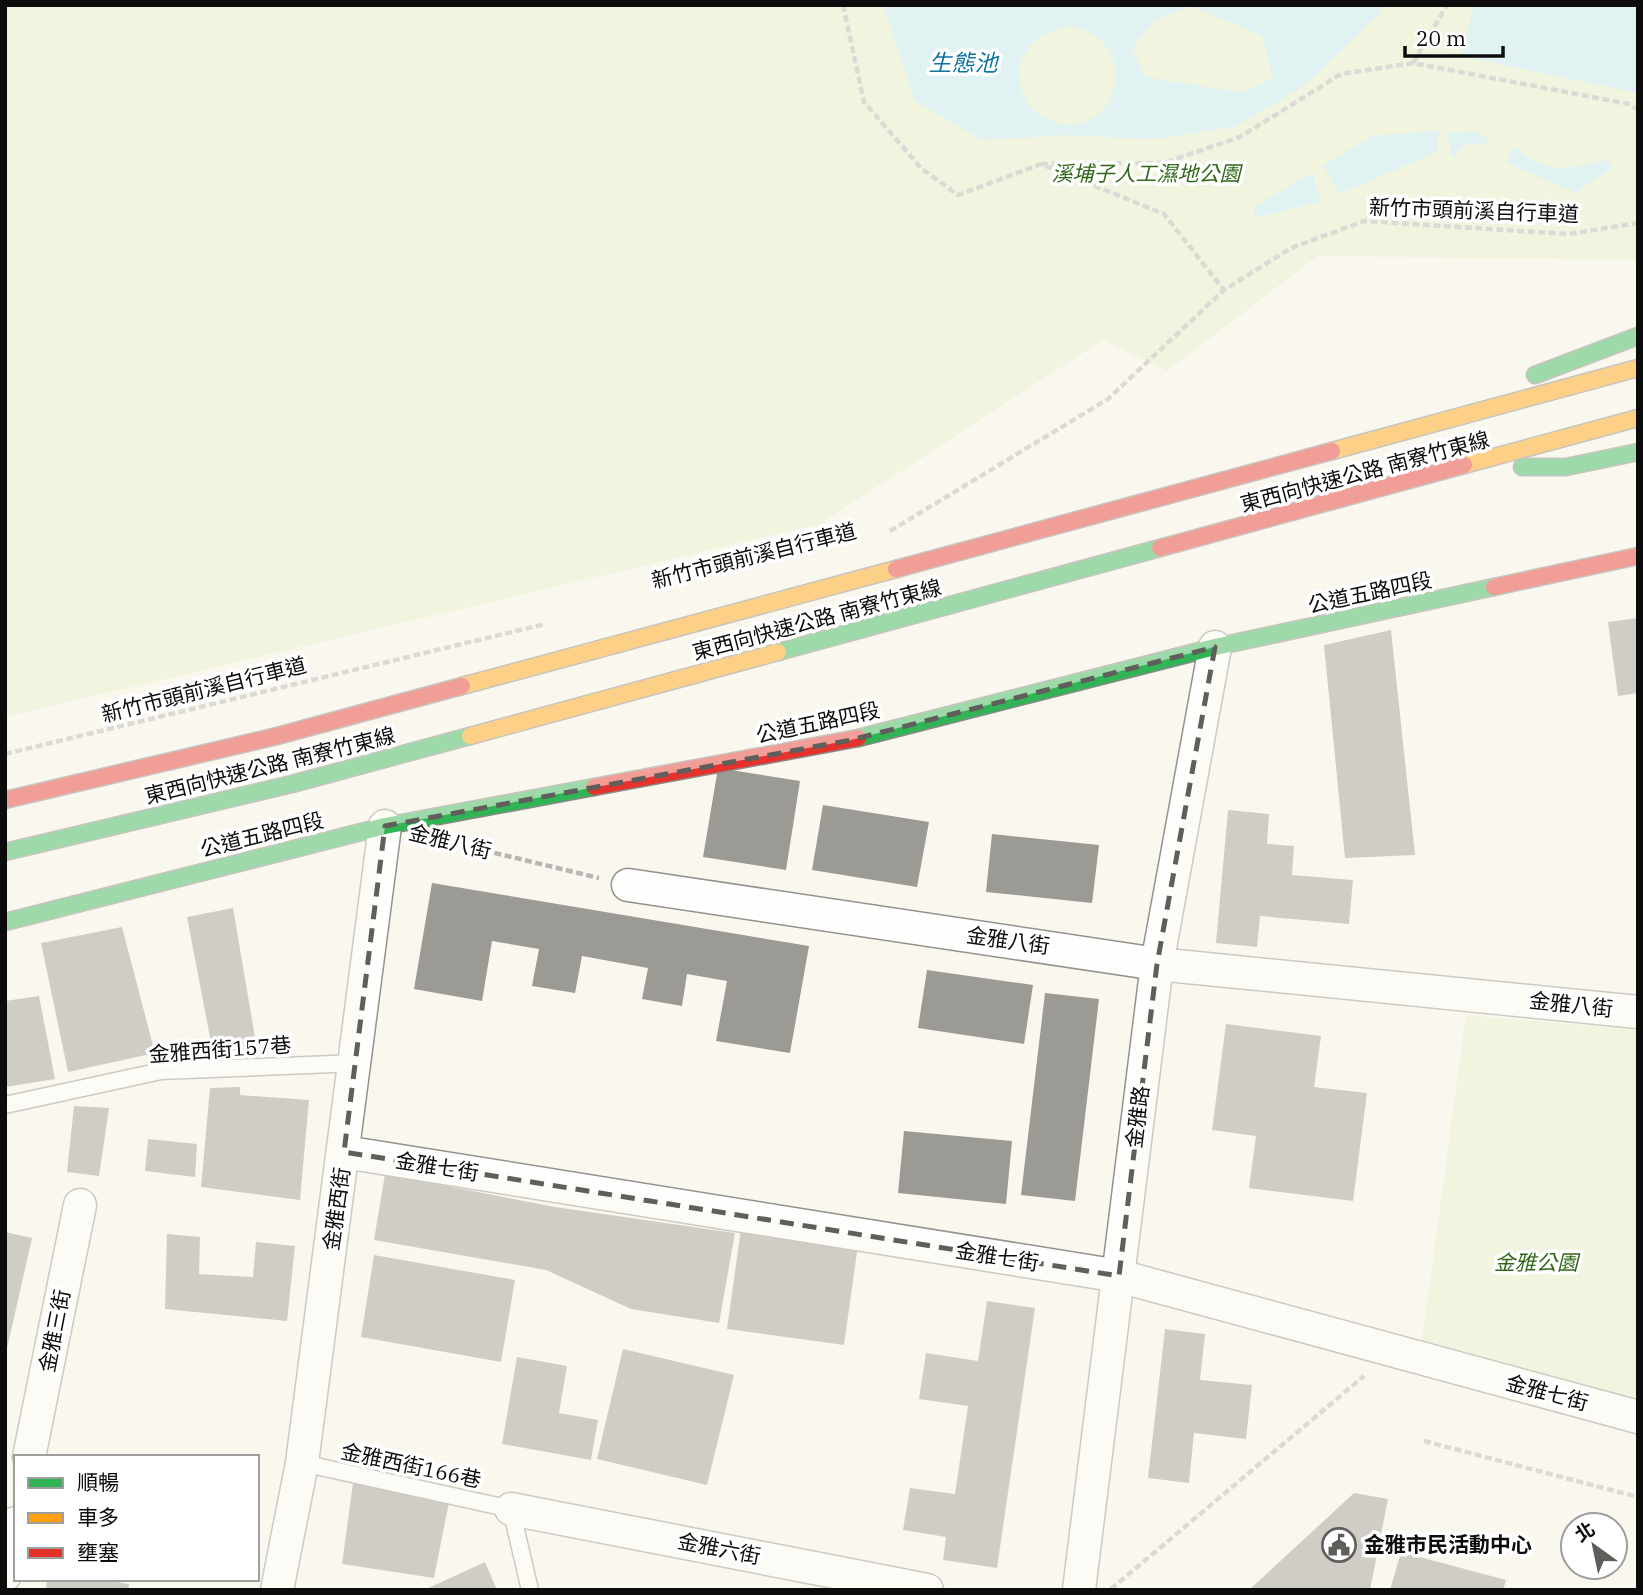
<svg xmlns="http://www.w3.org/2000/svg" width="1643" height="1595" font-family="'IBM Plex Serif','Noto Sans TC',serif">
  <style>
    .green { fill: #e6f0cd }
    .water { fill: #c3eaf7; fill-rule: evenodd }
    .building { fill: #9c9a95 }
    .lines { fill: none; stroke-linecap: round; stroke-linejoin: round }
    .lane-casing { stroke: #93928e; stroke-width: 19 }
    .street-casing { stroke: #93928e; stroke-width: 35 }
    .fast-casing { stroke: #8a8885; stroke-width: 19 }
    .slow-casing { stroke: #8a8885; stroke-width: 19 }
    .jam-casing { stroke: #8a8885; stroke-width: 19 }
    .path { stroke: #b7b6b5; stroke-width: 4.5; stroke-dasharray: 7 3.5; stroke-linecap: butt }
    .lane { stroke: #fefefd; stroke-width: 16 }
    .street { stroke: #fefefd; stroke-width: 32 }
    .fast { stroke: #30b455; stroke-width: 16 }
    .slow { stroke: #ff9f0a; stroke-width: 16 }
    .jam { stroke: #e5322d; stroke-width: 16 }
    .marked { fill: none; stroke: #5f5e5b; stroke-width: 5; stroke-dasharray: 14 9; stroke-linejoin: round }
    .labels { text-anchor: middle; stroke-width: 7; stroke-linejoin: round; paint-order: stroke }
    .park-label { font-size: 21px; font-style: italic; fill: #316719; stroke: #fff }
    .street-label { font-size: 21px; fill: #0c0c0c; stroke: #fff }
    .poi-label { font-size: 21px; font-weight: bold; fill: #0c0c0c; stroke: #fff; text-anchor: start }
    .water-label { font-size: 23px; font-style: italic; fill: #0e72a4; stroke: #fff }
  </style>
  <rect width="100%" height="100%" fill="#faf7ef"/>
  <path class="green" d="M5,5H1638V260L1318,256L1167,371L1103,340L820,524L5,717Z
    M1466,1015L1638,1030V1402L1421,1348Z"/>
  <path class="water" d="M883,5H1381V12L1303,87L1234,127L1154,139L1064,135L982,140L915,101ZM1190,6L1262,35L1273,78L1243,93L1145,77L1132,48L1154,21ZM1066,26C1146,36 1120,140 1057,123C1046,120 1037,115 1030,106C1004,70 1026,36 1066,26Z
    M1474,5H1638V93L1461,56Z
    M1439,130L1437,152L1340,194L1323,166L1372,136Z
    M1476,131L1492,143L1465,144L1453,159L1447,134Z
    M1515,147C1548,176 1566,169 1606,160L1612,168L1575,193L1506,162Z
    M1312,173L1321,201L1255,218L1254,207Z"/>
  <path class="building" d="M1638,618V693L1618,696L1608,622Z
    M1391,630L1415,855L1345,858L1324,645Z
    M718,768L800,781L786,870L703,857Z
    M823,805L929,822L917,887L812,870Z
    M1228,810L1269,814L1267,844L1294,846L1292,875L1353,880L1349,924L1260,916L1257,947L1216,943Z
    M992,834L1099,845L1092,903L986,892Z
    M432,883L809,946L790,1053L716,1041L727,981L687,974L682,1006L642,999L648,968L582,956L575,993L532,986L539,949L492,941L482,1001L414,989Z
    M233,908L257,1049L213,1053L187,917Z
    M122,927L155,1053L68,1072L41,943Z
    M927,970L1033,985L1024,1044L918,1028Z
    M1045,993L1099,999L1075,1201L1021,1195Z
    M39,996L55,1079L5,1087V1001Z
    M1226,1024L1321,1036L1314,1087L1367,1093L1353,1201L1249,1188L1256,1136L1212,1130Z
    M240,1087V1095L309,1100L300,1200L201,1187L210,1088Z
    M74,1106L109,1108L99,1176L67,1172Z
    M904,1131L1012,1141L1006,1204L898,1193Z
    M148,1139L197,1144L195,1177L145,1171Z
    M385,1174L555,1207L735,1233L719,1323L631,1309L546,1270L374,1240Z
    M741,1229L858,1245L844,1345L727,1329Z
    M5,1232L32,1238L6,1353H5Z
    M167,1234L200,1237L199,1274L253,1277L256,1242L295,1246L287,1321L165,1309Z
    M374,1255L515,1280L501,1362L361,1337Z
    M987,1301L1035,1308L997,1568L943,1560L946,1537L903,1530L910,1488L955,1494L968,1406L919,1399L926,1353L978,1361Z
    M1165,1329L1205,1334L1200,1380L1252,1385L1246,1439L1194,1433L1189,1483L1148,1478Z
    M623,1349L734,1375L707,1485L597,1459Z
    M517,1357L567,1366L559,1413L598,1420L591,1460L502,1444Z
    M353,1483L449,1502L434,1578L342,1564Z
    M1354,1493L1388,1499L1370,1590H1249Z
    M1401,1552L1506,1580L1503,1590H1390Z
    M485,1562L497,1590H424Z
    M47,1579H118L117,1582L129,1584L128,1590H46Z"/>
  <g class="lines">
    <g class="lane-casing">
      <path id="lane" d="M5,1105L161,1071L357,1063
        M302,1463L511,1509L530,1590"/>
    </g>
    <g class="street-casing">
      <path id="street" d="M628,885L1157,964L1638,1012
        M344,1152L1119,1276L1638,1417
        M29,1457L80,1205
        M511,1509L927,1590
        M5,1575L16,1523
        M277,1590L302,1463L385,826
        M1079,1590L1157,964L1215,647"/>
    </g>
    <g class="fast-casing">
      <path id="fast" d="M1535,375L1638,336
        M1522,467H1566L1638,452
        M778,652L1160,548
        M858,738L1215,647L1494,587
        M5,852L292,784L470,736
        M5,922L385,826L594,787"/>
    </g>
    <g class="slow-casing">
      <path id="slow" d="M1332,451L1638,368
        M1464,465L1638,418
        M462,686L896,569
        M470,736L778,652"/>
    </g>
    <g class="jam-casing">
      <path id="jam" d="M1160,548L1464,465
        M896,569L1332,451
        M1494,587L1638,556
        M594,787L858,738
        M5,800L277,736L462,686"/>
    </g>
    <path class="path" d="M843,5L864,102L922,169L958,195L1041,164L1164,214L1224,290
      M1413,63L1447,5
      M1041,164L1164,163L1240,137L1341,74L1413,63L1629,104L1638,110
      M890,531L1108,399L1224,290L1291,248L1364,221L1569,234L1638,223
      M5,754L545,624
      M474,848L599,878
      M1424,1441L1638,1497
      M1111,1589L1364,1376"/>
    <use href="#lane" class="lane"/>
    <use href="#street" class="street"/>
    <use href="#fast" class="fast"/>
    <use href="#slow" class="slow"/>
    <use href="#jam" class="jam"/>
  </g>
  <path d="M0 0H1643V1595H0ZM1215,647L1157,964L1119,1276L344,1152L385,826L851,740Z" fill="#faf7ef" fill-opacity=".55" fill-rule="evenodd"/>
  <path class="marked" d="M1215,647L1157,964L1119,1276L344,1152L385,826L851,740Z"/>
  <defs>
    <g id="civic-ring" transform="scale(1.75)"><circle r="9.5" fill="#fff" stroke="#5f5e5b" stroke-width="1.5"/><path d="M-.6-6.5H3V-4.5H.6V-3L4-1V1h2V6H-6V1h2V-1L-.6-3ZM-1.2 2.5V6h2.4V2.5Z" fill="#5f5e5b"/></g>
  </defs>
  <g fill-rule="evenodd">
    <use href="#civic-ring" x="1339" y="1545"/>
  </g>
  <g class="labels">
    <g class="park-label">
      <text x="1146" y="181">溪埔子人工濕地公園</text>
      <text x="1536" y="1270">金雅公園</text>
    </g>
    <g class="street-label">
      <text transform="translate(1474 211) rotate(2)" y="7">新竹市頭前溪自行車道</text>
      <text transform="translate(1365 472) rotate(-15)" y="7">東西向快速公路 南寮竹東線</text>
      <text transform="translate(754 556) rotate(-14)" y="7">新竹市頭前溪自行車道</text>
      <text transform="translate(1370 593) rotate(-12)" y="7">公道五路四段</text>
      <text transform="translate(817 620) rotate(-15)" y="7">東西向快速公路 南寮竹東線</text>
      <text transform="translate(204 690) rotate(-14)" y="7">新竹市頭前溪自行車道</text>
      <text transform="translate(818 723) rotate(-12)" y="7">公道五路四段</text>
      <text transform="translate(270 766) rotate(-14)" y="7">東西向快速公路 南寮竹東線</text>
      <text transform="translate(262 835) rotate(-14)" y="7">公道五路四段</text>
      <text transform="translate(450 842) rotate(14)" y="7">金雅八街</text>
      <text transform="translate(1008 941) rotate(8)" y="7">金雅八街</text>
      <text transform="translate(1571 1005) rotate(6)" y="7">金雅八街</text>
      <text transform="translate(220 1050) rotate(-4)" y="7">金雅西街157巷</text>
      <text transform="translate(1138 1117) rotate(-83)" y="7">金雅路</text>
      <text transform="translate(437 1167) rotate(9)" y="7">金雅七街</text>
      <text transform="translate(337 1209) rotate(-82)" y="7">金雅西街</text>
      <text transform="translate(997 1257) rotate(9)" y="7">金雅七街</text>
      <text transform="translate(55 1331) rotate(-79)" y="7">金雅三街</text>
      <text transform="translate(1547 1393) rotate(15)" y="7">金雅七街</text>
      <text transform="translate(411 1466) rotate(12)" y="7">金雅西街166巷</text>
      <text transform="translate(719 1549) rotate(11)" y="7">金雅六街</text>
    </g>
    <g class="poi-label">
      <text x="1364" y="1552">金雅市民活動中心</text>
    </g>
    <g class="water-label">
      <text x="963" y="71">生態池</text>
    </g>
  </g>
  <rect width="1643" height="1595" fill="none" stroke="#0c0c0c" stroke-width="14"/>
  <rect x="14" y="1455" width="245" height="126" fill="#ffffff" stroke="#9e9e9e" stroke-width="2"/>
  <rect x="28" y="1478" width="35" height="10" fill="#30b455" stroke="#9e9e9e" stroke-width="2"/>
  <text x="77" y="1490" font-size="21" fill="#0c0c0c">順暢</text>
  <rect x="28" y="1513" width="35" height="10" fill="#ff9f0a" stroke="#9e9e9e" stroke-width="2"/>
  <text x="77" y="1525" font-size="21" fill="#0c0c0c">車多</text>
  <rect x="28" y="1548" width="35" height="10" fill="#e5322d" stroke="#9e9e9e" stroke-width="2"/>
  <text x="77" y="1560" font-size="21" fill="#0c0c0c">壅塞</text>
  <g transform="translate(1594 1546) rotate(327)"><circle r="33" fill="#ffffff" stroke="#9e9e9e" stroke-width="2"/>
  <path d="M0-5L12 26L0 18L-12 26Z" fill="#5f5e5b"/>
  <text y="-10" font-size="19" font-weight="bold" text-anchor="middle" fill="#0c0c0c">北</text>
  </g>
  <path d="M1405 46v10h98v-10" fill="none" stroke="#0c0c0c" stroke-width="3.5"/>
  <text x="1416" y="46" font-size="21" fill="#0c0c0c" stroke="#ffffff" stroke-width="5" paint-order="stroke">20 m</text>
</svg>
